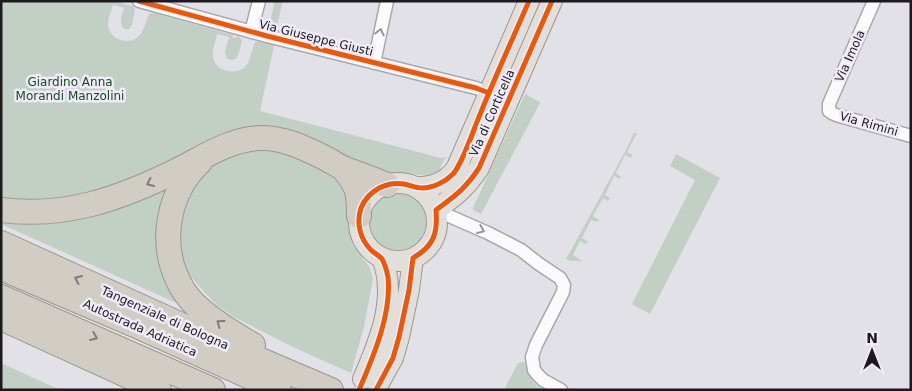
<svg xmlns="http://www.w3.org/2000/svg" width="912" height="391" font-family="'DejaVu Sans',sans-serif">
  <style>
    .green { fill: #c2cfc5 }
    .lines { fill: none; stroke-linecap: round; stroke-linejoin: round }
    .street-casing { stroke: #a8a7ac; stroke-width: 15 }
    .primary-casing { stroke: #9b978f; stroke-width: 22 }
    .highway-casing { stroke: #9b978f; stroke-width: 26 }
    .street { stroke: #fbfafc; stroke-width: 12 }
    .primary { stroke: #e2dfda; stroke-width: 20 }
    .highway { stroke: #d1cdc4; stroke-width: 24 }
    .cycleway-casing { stroke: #efebf8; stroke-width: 8 }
    .cycleway { stroke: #e8590c; stroke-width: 5 }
    .oneway { stroke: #979599 }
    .oneway2 { stroke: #807c7a }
    .labels { text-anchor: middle; stroke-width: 5; stroke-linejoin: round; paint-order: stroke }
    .street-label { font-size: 12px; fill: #1c1a1f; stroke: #efebf8 }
    .park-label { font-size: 12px; fill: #17481d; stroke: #efebf8 }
  </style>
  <rect width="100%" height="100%" fill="#e2e1e8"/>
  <path class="green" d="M1,1H114L133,6L135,10L132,25L129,29H125C118,25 122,15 124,8L113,5C111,12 106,22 109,29C112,41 130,45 139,36C144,31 146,21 149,14L154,13L233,35L232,37L236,38L237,36L239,37L242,41L238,56C235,61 232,60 227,59L225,52L229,37L217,34C216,41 212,50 213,57C215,72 239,77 247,64C251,58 252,49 255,42H260L273,45L274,46L260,111L441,158L446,157L440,168L442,171L430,176L398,172L385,174L297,137L144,178L83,199L1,202Z
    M275,1H283L276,29L279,30L278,32C269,32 259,30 261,19L270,22Z
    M525,94L540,102V103L481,214L473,210V208Z
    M634,133H637L627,152L633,155L631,158L625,155L616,173L621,177L620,179L614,176L605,195L610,198L608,201L603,198L593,216L599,220L597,222L591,220L582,238L588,242L586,244L580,241L573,255L582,261L581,262C576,260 571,262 566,259L626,150Z
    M257,148L297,155L345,183L352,221L351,232L352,244L370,268L373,279L364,327L351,373L295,348L236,318L218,306L206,294L192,278L190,280L176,240L190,186L216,160Z
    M676,154L720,178L650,314L632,304L695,180L670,166Z
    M176,178L183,306L1,224V216Z
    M370 222a28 28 0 1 1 56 0a28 28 0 1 1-56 0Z
    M525,362C529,375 531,383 543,390H504L518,363Z
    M1,363L60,390H1Z"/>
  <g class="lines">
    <g class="street-casing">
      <path id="street" d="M139,1L267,36L476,88L489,93
        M874,1L829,104V111L832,113L836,115L911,136
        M251,32L259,1
        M374,63L387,1
        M436,210L456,219L488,233L521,250L539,264L560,278L564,285L563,292L536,345L532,357L534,370L538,375L543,380L561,390"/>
    </g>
    <g class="primary-casing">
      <path id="primary" d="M359 222a39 39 0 1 1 78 0a39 39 0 1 1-78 0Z
        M416,187C433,188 448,181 457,167L529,1
        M436,210C456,195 465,189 479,168L552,1
        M363,379C379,342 398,298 382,258
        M378,385L393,358L399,337L409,290L413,258"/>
    </g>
    <g class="highway-casing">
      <path id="highway" d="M200,162C163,196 157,259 189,298C202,314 234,334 253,345
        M343,168C358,187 359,192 359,216
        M1,210C66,218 119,199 176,171C202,158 230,139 260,138C282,137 305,148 325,158C331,161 338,166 345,169C359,174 373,179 387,185
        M1,243L230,347L331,390
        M1,268L137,326L279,390
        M1,297L213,390
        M1,318L159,390"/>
    </g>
    <use href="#street" class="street"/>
    <use href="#primary" class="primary"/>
    <use href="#highway" class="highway"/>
    <g class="cycleway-casing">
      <path id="cycleway" d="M139,1L267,36L476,88L489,93
        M359,390C373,357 392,314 388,277C387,272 385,264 382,259C380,256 374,253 371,250C360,239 356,223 361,208C368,191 386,181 404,184C410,185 416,188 422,188C433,188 445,182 453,174C463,163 474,128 481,112C496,75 513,38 529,1
        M376,390L393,358L399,337L409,290L413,258C434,246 438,233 436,210C456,195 465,189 479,168L552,1"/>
    </g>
    <use href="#cycleway" class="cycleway"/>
  </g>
  <defs><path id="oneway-chevron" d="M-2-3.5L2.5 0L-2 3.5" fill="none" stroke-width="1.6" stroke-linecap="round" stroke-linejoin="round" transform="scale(1.25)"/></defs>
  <g class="oneway">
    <use href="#oneway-chevron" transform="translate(380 32) rotate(-78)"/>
    <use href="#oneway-chevron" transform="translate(481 230) rotate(22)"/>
  </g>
  <g class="oneway2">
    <use href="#oneway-chevron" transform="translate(150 183) rotate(156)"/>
    <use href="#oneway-chevron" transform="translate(78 279) rotate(-155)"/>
    <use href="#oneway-chevron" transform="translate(220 323) rotate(-144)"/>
    <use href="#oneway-chevron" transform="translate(94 337) rotate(23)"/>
  </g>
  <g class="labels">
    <g class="street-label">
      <text transform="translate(316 38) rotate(14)" y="4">Via Giuseppe Giusti</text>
      <text transform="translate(850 56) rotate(-66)" y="4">Via Imola</text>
      <text transform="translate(492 113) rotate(-66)" y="4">Via di Corticella</text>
      <text transform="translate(869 124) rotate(16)" y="4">Via Rimini</text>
      <text transform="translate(165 318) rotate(24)" y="4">Tangenziale di Bologna</text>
      <text transform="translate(140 328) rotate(24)" y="4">Autostrada Adriatica</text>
    </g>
    <g class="park-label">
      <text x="70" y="86">Giardino Anna<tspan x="70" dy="14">Morandi Manzolini</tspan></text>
    </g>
  </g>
  <rect width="912" height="391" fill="none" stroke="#1c1a1f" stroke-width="5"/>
  <g transform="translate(872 351)" stroke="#efebf8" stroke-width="4" paint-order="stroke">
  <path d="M0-4L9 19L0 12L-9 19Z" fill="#1c1a1f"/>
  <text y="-8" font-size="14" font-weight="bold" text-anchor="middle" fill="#1c1a1f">N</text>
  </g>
</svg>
